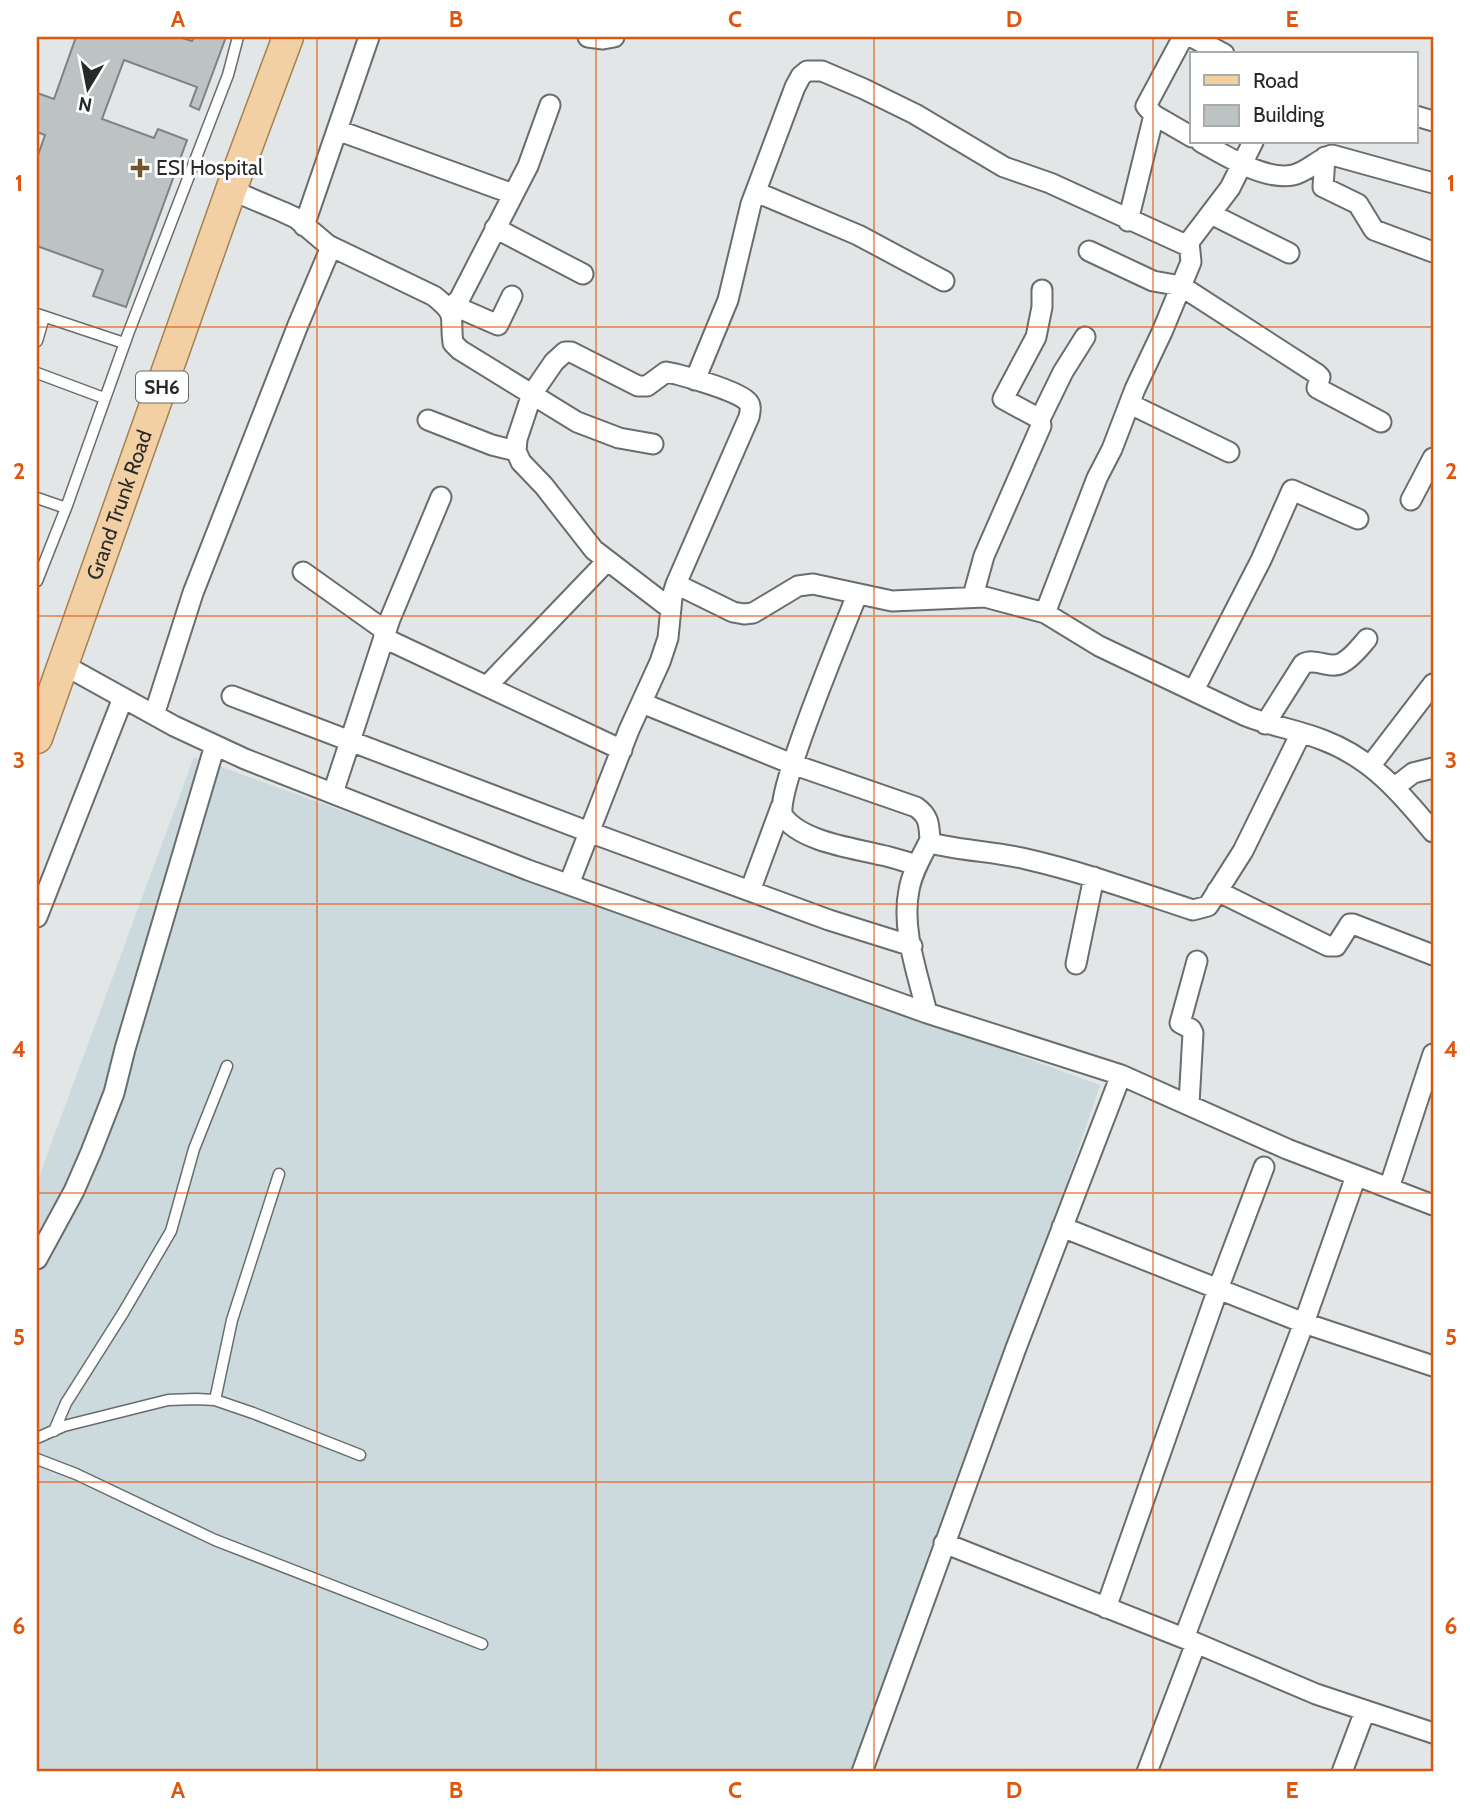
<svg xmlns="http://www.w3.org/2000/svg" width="1470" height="1809" font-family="Cabin,sans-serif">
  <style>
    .built { fill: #cddadd }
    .building { fill: #bdc2c3; stroke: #7e8283; stroke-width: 2 }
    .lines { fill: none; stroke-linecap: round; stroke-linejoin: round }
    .service-casing { stroke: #696d6e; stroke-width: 13 }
    .minor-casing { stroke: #696d6e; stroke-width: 23 }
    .primary-casing { stroke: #a58150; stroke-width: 33 }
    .service { stroke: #fff; stroke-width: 10 }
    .minor { stroke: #fff; stroke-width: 19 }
    .primary { stroke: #f2d0a3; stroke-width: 30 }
    .grid { fill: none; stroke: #de570e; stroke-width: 2; stroke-opacity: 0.55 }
    .poi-dot { fill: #735329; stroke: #fff; stroke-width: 2.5 }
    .labels { text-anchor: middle; stroke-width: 6; stroke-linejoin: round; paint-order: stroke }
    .shield { fill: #fff; stroke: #686a6a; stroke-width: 2 }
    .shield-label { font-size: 19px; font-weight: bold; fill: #282a2a }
    .poi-label { font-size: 21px; fill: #282a2a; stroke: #fff; text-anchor: start }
    .street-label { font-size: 21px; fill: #282a2a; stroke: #fff }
    .neatline { fill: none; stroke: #de570e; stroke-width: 2.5 }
    .grid-label { font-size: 23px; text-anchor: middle; font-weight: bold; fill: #de570e }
  </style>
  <rect width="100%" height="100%" fill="#e2e6e7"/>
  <path class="built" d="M194,757L1100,1085L868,1772H37V1182Z"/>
  <path class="building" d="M76,37H179L192,41L194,37H226L199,110L190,106L197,87L124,60L102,119L154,138L158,129L187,140L126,307L93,296L103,270L37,246V158L45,135L37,132V93L54,99Z"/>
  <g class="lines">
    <g class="service-casing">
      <path id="service" d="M37,314L124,343
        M37,341L44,317
        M37,373L104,398
        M37,498L66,508
        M37,581L66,508L128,334L228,75L238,37
        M215,1400L232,1320L279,1174
        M54,1431L66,1403L123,1313L171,1231L194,1149L227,1066
        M37,1438L64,1426L168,1400L196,1399L215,1400L253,1413L360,1455
        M37,1459L76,1474L215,1540L482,1644"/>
    </g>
    <g class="minor-casing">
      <path id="minor" d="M588,37L603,39L614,37
        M1192,37L1224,54
        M1154,115L1192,137
        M1416,116L1433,121
        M337,130L513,194
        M1201,142C1224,155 1265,181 1293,175C1307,172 1318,159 1332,155L1433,183
        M1325,157L1323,187L1358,204L1374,230L1433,252
        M231,190L283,212L296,218L328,245L434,296C459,316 449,316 453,343L460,350L577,422L619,438L653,444
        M756,192L858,235L944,281
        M1211,214L1289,253
        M1128,221L1154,115L1146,106L1183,37
        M304,226L369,37
        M495,228L583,274
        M1089,251L1153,281L1181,286L1317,374L1320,377L1317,388L1381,422
        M449,308L459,300L528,166L550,105
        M451,313L459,308L498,325L512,296
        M695,380L728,300L751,204L795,87L801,76L807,71H822L864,89L915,114L1004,167L1050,183L1188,246
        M1130,404L1229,452
        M1040,419L1063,372L1085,337
        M428,420L492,445L516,451
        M1411,500L1433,458
        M303,572L383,629L384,638L622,750
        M676,584L733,612L744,614L753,613L798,586L813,584L892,601L985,597L1045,613L1099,646L1246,716C1271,726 1298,730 1323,740C1371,758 1401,793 1433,832
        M857,595C846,623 772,799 783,816C801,842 854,848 881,855C893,857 905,862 917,865
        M973,596L984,556L1041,426L1040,419L1003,399L1036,337L1042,307V290
        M1045,613L1097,478L1112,449L1135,389L1162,332L1191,262L1189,242L1230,188L1253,142
        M64,665L174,726L245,759L528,870L927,1013L1121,1075L1287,1149L1433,1205
        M487,686L607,561
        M1194,690L1261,560L1292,490L1358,519
        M232,696L589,832L829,920L912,946
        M642,703L792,764L916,807C929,816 929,824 930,840L935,844C965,851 997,852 1026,859C1083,872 1138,892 1193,910L1208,906L1243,851L1301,733
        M154,715L193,593L298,325L331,247
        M1265,724L1303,664C1316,657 1329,670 1342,663C1352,658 1360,647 1367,639
        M1371,765L1433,684
        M1395,787L1413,773L1433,768
        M333,793L390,619L441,497
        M569,884L629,730L660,662L668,638L672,597L676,584L749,417C750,412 752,405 747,401C737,391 691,378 676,374L666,372L647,386H638L571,352H565L554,362L532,394L517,439L516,451L521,462L544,486L594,550L671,609
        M750,891L781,807
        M1217,891L1328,946H1336L1350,924H1353L1433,955
        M37,917L123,698
        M1076,964L1094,877
        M927,1013C918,974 901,930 909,890C912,872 922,856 930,840
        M1189,1104L1193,1033L1191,1029L1180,1023L1197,961
        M1389,1188L1433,1054
        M1062,1227L1304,1323L1433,1366
        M37,1259L74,1191L91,1152L114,1093L125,1049L215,745
        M944,1543L1196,1643L1316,1694L1433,1733
        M1106,1608L1218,1289L1264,1167
        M1184,1638L1304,1323L1356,1176
        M862,1772L1016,1348L1121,1075
        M1147,1772L1196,1643
        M1342,1772L1365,1711"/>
    </g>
    <g class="primary-casing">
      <g id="primary">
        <path id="s1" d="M37,738L231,190L288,37"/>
      </g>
    </g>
    <use href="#service" class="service"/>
    <use href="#minor" class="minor"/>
    <use href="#primary" class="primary"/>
  </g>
  <path class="grid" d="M317,37V1772M596,37V1772M874,37V1772M1153,37V1772M37,327H1433M37,616H1433M37,904H1433M37,1193H1433M37,1482H1433"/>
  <path class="poi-dot" d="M136.5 157.5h7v7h7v7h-7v7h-7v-7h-7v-7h7z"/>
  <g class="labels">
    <rect class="shield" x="136" y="371.5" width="52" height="31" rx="5"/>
    <g class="shield-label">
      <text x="162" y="394">SH6</text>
    </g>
    <g class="poi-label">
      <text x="156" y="175">ESI Hospital</text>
    </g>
    <g class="street-label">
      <text dy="7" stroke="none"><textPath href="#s1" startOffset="247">Grand Trunk Road</textPath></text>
    </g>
  </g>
  <rect width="1470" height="1809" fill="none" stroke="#ffffff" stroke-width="77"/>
  <rect x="1190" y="52" width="228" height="91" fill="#ffffff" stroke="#a9aaaa" stroke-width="2"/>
  <rect x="1204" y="75" width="35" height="10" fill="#f2d0a3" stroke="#a9aaaa" stroke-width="2"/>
  <text x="1253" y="88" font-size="21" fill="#282a2a">Road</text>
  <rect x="1204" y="105" width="35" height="21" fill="#bdc2c3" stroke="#a9aaaa" stroke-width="2"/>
  <text x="1253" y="122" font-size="21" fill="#282a2a">Building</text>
  <g transform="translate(88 88) rotate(190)" stroke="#ffffff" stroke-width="5" paint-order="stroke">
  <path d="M0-5L12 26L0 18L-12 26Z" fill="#282a2a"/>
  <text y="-10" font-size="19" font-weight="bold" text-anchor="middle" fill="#282a2a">N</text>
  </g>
  <rect x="38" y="38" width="1394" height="1732" class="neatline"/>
  <g class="grid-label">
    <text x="178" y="27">A</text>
    <text x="456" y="27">B</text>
    <text x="735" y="27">C</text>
    <text x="1014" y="27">D</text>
    <text x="1292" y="27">E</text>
    <text x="19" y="191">1</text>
    <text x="1451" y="191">1</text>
    <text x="19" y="479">2</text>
    <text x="1451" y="479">2</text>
    <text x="19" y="768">3</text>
    <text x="1451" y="768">3</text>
    <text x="19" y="1057">4</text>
    <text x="1451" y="1057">4</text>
    <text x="19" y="1345">5</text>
    <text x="1451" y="1345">5</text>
    <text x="19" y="1634">6</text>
    <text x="1451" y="1634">6</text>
    <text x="178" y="1798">A</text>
    <text x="456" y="1798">B</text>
    <text x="735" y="1798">C</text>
    <text x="1014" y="1798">D</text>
    <text x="1292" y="1798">E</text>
  </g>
</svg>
